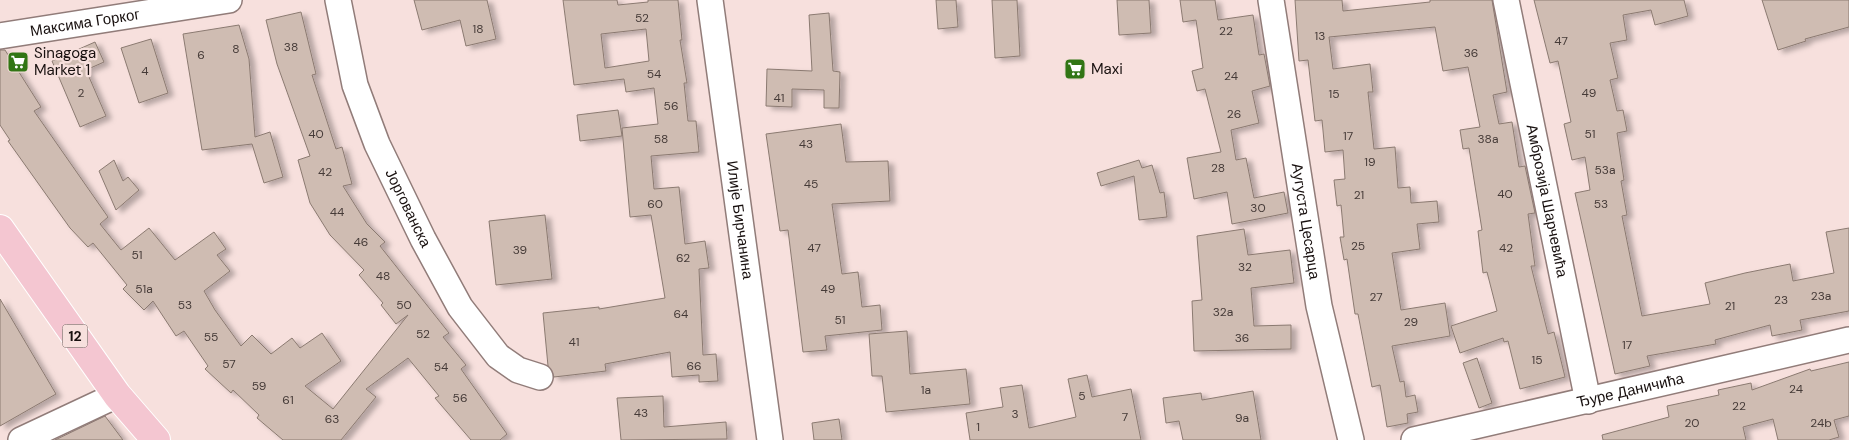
<svg xmlns="http://www.w3.org/2000/svg" width="1849" height="440" font-family="'DM Sans',sans-serif">
  <style>
    .building { fill: #cfbcb2; stroke: #8b7a71; fill-rule: evenodd; filter: url(#shadow) }
    .lines { fill: none; stroke-linecap: round; stroke-linejoin: round }
    .minor-casing { stroke: #917c79; stroke-width: 28 }
    .major-casing { stroke: #fff; stroke-width: 30 }
    .minor { stroke: #fff; stroke-width: 25 }
    .major { stroke: #f4c6d1; stroke-width: 28 }
    .labels { text-anchor: middle; stroke-width: 4.5; stroke-linejoin: round; paint-order: stroke }
    .number-label { font-size: 12px; fill: #463b38 }
    .shield { fill: #f7e0dd; stroke: #5b4e4d; stroke-width: 1 }
    .shield-label { font-size: 14px; font-weight: bold; fill: #18100f }
    .street-label { font-size: 15px; fill: #18100f; stroke: #f7e0dd }
    .poi-label { font-size: 15px; fill: #18100f; stroke: #f7e0dd; text-anchor: start }
  </style>
  <defs>
    <filter id="shadow"><feDropShadow dx="5.5" dy="3" stdDeviation="2.5" flood-color="#0004"/></filter>
  </defs>
  <rect width="100%" height="100%" fill="#f7e0dd"/>
  <path class="building" d="M414,0H487L496,39L466,46L460,20L422,30Z
    M563,0H617L618,5L648,2V0H678L682,40H680L687,83H684L688,121H696L699,152L651,156L654,189L679,187L685,244L705,241L709,268L699,269L703,355L716,354L718,381L699,382V375L672,377L670,352L605,364L606,371L554,377L548,366L543,313L599,307V309L665,298L651,215L630,217L622,128L658,124L654,88L626,92L624,79L574,85ZM646,29L649,61L605,68L601,34Z
    M936,0H956L958,27L938,29Z
    M992,0H1017L1020,56L995,58Z
    M1117,0H1149L1151,33L1119,35Z
    M1180,0H1215L1218,20L1253,15L1259,55L1264,54L1270,86L1252,91L1259,123L1231,130L1236,160L1246,158L1254,198L1284,192L1288,213L1232,224L1227,192L1194,199L1187,158L1221,152L1205,89L1197,91L1192,71L1203,68L1196,20L1183,22Z
    M1295,0H1342L1343,11L1430,2V0H1492L1507,92L1493,95L1499,124L1512,122L1519,167L1525,166L1535,213L1528,214L1535,266H1531L1548,334L1554,332L1565,377L1520,389L1508,341L1504,342L1503,338L1460,353L1451,326L1497,311L1487,272L1483,273L1478,231L1482,230L1469,148L1463,149L1460,130L1480,127L1468,67L1443,71L1435,27L1329,37L1333,69L1370,64L1373,92H1368L1374,149L1395,147L1398,188L1410,187L1411,203L1437,201L1439,222L1417,224L1420,249L1392,253L1401,310L1445,303L1450,336L1392,346L1400,382L1404,381L1406,397L1415,395L1418,412L1407,414L1408,423L1387,427L1380,385L1372,387L1358,314H1355L1347,259L1344,260L1340,237H1344L1341,205L1337,206L1334,180L1345,179L1343,150L1325,152L1322,120L1315,121L1308,60L1299,61Z
    M1534,0H1684L1688,16L1655,25L1651,10L1623,15L1627,40L1610,43L1618,78L1610,80L1617,111L1623,110L1627,131L1617,133L1624,180L1621,181L1627,215L1622,216L1642,316L1710,304L1705,283L1745,273L1790,264L1793,281L1834,273L1826,232L1849,228V311L1800,320L1802,330L1772,336L1770,325L1715,340L1716,344L1647,356L1650,366L1615,374L1575,193L1590,190L1585,157L1572,160L1564,124L1571,122L1558,61L1550,63Z
    M1762,0H1849V27L1805,39L1806,41L1778,50Z
    M301,12L316,74L312,75L336,149L342,147L352,184L343,186L367,224L385,242L380,246L449,333L443,337L466,365L461,369L507,434L500,440H471L435,398L439,396L408,358L366,389L376,397L341,440H283L257,418L259,415L233,390L231,393L205,369L208,366L184,331L176,336L153,301L144,310L123,289L127,285L93,243L88,247L70,228L8,141L10,140L0,125V50H5L41,107L34,111L108,217L100,224L121,250L149,228L175,260L214,232L226,249L217,255L230,271L204,291L215,310L241,346L252,335L271,354L292,338L300,348L322,333L341,361L305,386L333,409L408,315L396,324L381,305L383,303L359,275L364,270L330,235L310,203L298,160L310,156L277,64L266,20Z
    M829,13L833,71L840,72L839,108H824V90L792,89V107L766,106L767,69L812,71L809,15Z
    M239,25L249,59L255,137L270,132L283,177L264,183L252,144L202,150L183,34Z
    M151,39L168,93L139,103L121,48Z
    M95,42L104,62L86,70L106,116L80,127L52,61Z
    M618,110L622,136L580,141L577,115Z
    M841,124L846,162L888,161L890,201L832,204L842,274L858,272L862,307L880,305L882,330L825,336L827,350L803,352L788,230L780,231L766,134Z
    M114,160L123,181L128,177L139,190L116,210L99,171Z
    M1139,160L1142,168L1152,165L1160,193L1164,192L1167,217L1139,220L1134,176L1101,186L1097,173Z
    M545,215L552,279L496,285L489,221Z
    M1244,229L1248,255L1290,250L1294,283L1251,288L1254,326L1291,325V349L1194,351L1192,301L1202,300L1197,236Z
    M0,299L56,394L0,426Z
    M907,331L910,374L966,369L970,404L886,412L882,376H872L869,334Z
    M1477,358L1492,403L1479,408L1463,363Z
    M1849,362V416L1834,420L1839,437L1829,440H1778L1773,419L1743,427L1746,440H1603L1602,435L1669,417L1667,406L1719,395L1718,390L1751,383L1752,390L1810,369L1811,371Z
    M1087,375L1092,397L1131,389L1141,440H970L966,413L1003,407L1000,388L1022,385L1029,428L1076,417L1068,379Z
    M1253,391L1261,440H1183L1179,421L1166,423L1163,398L1201,393L1202,400Z
    M663,396L664,427L726,422L727,439L621,440L617,398Z
    M105,416L123,440H55Z
    M839,419L842,440H814L812,423Z"/>
  <g class="lines">
    <g class="minor-casing">
      <g id="minor">
        <path id="s1" d="M338,0L355,85L377,144L423,239L460,307L498,356L518,370L540,377"/>
        <path id="s2" d="M710,0L770,440"/>
        <path id="s3" d="M1271,0L1319,306L1351,440"/>
        <path id="s4" d="M1506,0L1588,401"/>
        <path id="s5" d="M0,36L229,0"/>
        <path d="M21,440L117,395"/>
        <path id="s6" d="M1414,440L1849,340"/>
      </g>
    </g>
    <g class="major-casing">
      <path id="major" d="M0,229L117,395L156,440"/>
    </g>
    <use href="#minor" class="minor"/>
    <use href="#major" class="major"/>
  </g>
  <defs>
    <g id="supermarket-square" transform="scale(1.125)"><rect x="-9" y="-9" width="18" height="18" rx="4" fill="#317514" stroke="#f7e0dd"/><path d="M-6-5.5h2.5l.6 2H6L4.5 2H-2.5L-4.4-4H-6ZM-1.5 3.2a1.3 1.3 0 1 0 .1 0ZM3 3.2a1.3 1.3 0 1 0 .1 0Z" fill="#fff"/></g>
  </defs>
  <g fill-rule="evenodd">
    <use href="#supermarket-square" x="18" y="62"/>
    <use href="#supermarket-square" x="1075" y="69"/>
  </g>
  <g class="labels">
    <g class="number-label">
      <text x="642" y="22">52</text>
      <text x="478" y="33">18</text>
      <text x="1226" y="35">22</text>
      <text x="1320" y="40">13</text>
      <text x="1561" y="45">47</text>
      <text x="291" y="51">38</text>
      <text x="236" y="53">8</text>
      <text x="1471" y="57">36</text>
      <text x="201" y="59">6</text>
      <text x="145" y="75">4</text>
      <text x="654" y="78">54</text>
      <text x="1231" y="80">24</text>
      <text x="81" y="97">2</text>
      <text x="1589" y="97">49</text>
      <text x="1334" y="98">15</text>
      <text x="779" y="102">41</text>
      <text x="671" y="110">56</text>
      <text x="1234" y="118">26</text>
      <text x="316" y="138">40</text>
      <text x="1590" y="138">51</text>
      <text x="1348" y="140">17</text>
      <text x="661" y="143">58</text>
      <text x="1488" y="143">38a</text>
      <text x="806" y="148">43</text>
      <text x="1370" y="166">19</text>
      <text x="1218" y="172">28</text>
      <text x="1605" y="174">53a</text>
      <text x="325" y="176">42</text>
      <text x="811" y="188">45</text>
      <text x="1505" y="198">40</text>
      <text x="1359" y="199">21</text>
      <text x="655" y="208">60</text>
      <text x="1601" y="208">53</text>
      <text x="1258" y="212">30</text>
      <text x="337" y="216">44</text>
      <text x="361" y="246">46</text>
      <text x="1358" y="250">25</text>
      <text x="814" y="252">47</text>
      <text x="1506" y="252">42</text>
      <text x="520" y="254">39</text>
      <text x="137" y="259">51</text>
      <text x="683" y="262">62</text>
      <text x="1245" y="271">32</text>
      <text x="383" y="280">48</text>
      <text x="144" y="293">51a</text>
      <text x="828" y="293">49</text>
      <text x="1821" y="300">23a</text>
      <text x="1376" y="301">27</text>
      <text x="1781" y="304">23</text>
      <text x="185" y="309">53</text>
      <text x="404" y="309">50</text>
      <text x="1730" y="310">21</text>
      <text x="1223" y="316">32a</text>
      <text x="681" y="318">64</text>
      <text x="840" y="324">51</text>
      <text x="1411" y="326">29</text>
      <text x="423" y="338">52</text>
      <text x="211" y="341">55</text>
      <text x="1242" y="342">36</text>
      <text x="574" y="346">41</text>
      <text x="1627" y="349">17</text>
      <text x="1537" y="364">15</text>
      <text x="229" y="368">57</text>
      <text x="694" y="370">66</text>
      <text x="441" y="371">54</text>
      <text x="259" y="390">59</text>
      <text x="1796" y="393">24</text>
      <text x="926" y="394">1a</text>
      <text x="1082" y="400">5</text>
      <text x="460" y="402">56</text>
      <text x="288" y="404">61</text>
      <text x="1739" y="410">22</text>
      <text x="641" y="417">43</text>
      <text x="1015" y="418">3</text>
      <text x="1125" y="421">7</text>
      <text x="1242" y="422">9a</text>
      <text x="332" y="423">63</text>
      <text x="1692" y="427">20</text>
      <text x="1821" y="427">24b</text>
      <text x="978" y="431">1</text>
    </g>
    <rect class="shield" x="62.5" y="324.5" width="25" height="23" rx="4"/>
    <g class="shield-label">
      <text x="75" y="341">12</text>
    </g>
    <g class="street-label">
      <text dy="5" stroke="none"><textPath href="#s5" startOffset="86">Максима Горког</textPath></text>
      <text dy="5" stroke="none"><textPath href="#s4" startOffset="205">Амброзија Шарчевића</textPath></text>
      <text dy="5" stroke="none"><textPath href="#s1" startOffset="221">Јоргованска</textPath></text>
      <text dy="5" stroke="none"><textPath href="#s2" startOffset="222">Илије Бирчанина</textPath></text>
      <text dy="5" stroke="none"><textPath href="#s3" startOffset="224">Аугуста Цесарца</textPath></text>
      <text dy="5" stroke="none"><textPath href="#s6" startOffset="222">Ђуре Даничића</textPath></text>
    </g>
    <g class="poi-label">
      <text x="34" y="58">Sinagoga<tspan x="34" dy="17">Market 1</tspan></text>
      <text x="1091" y="74">Maxi</text>
    </g>
  </g>
</svg>
